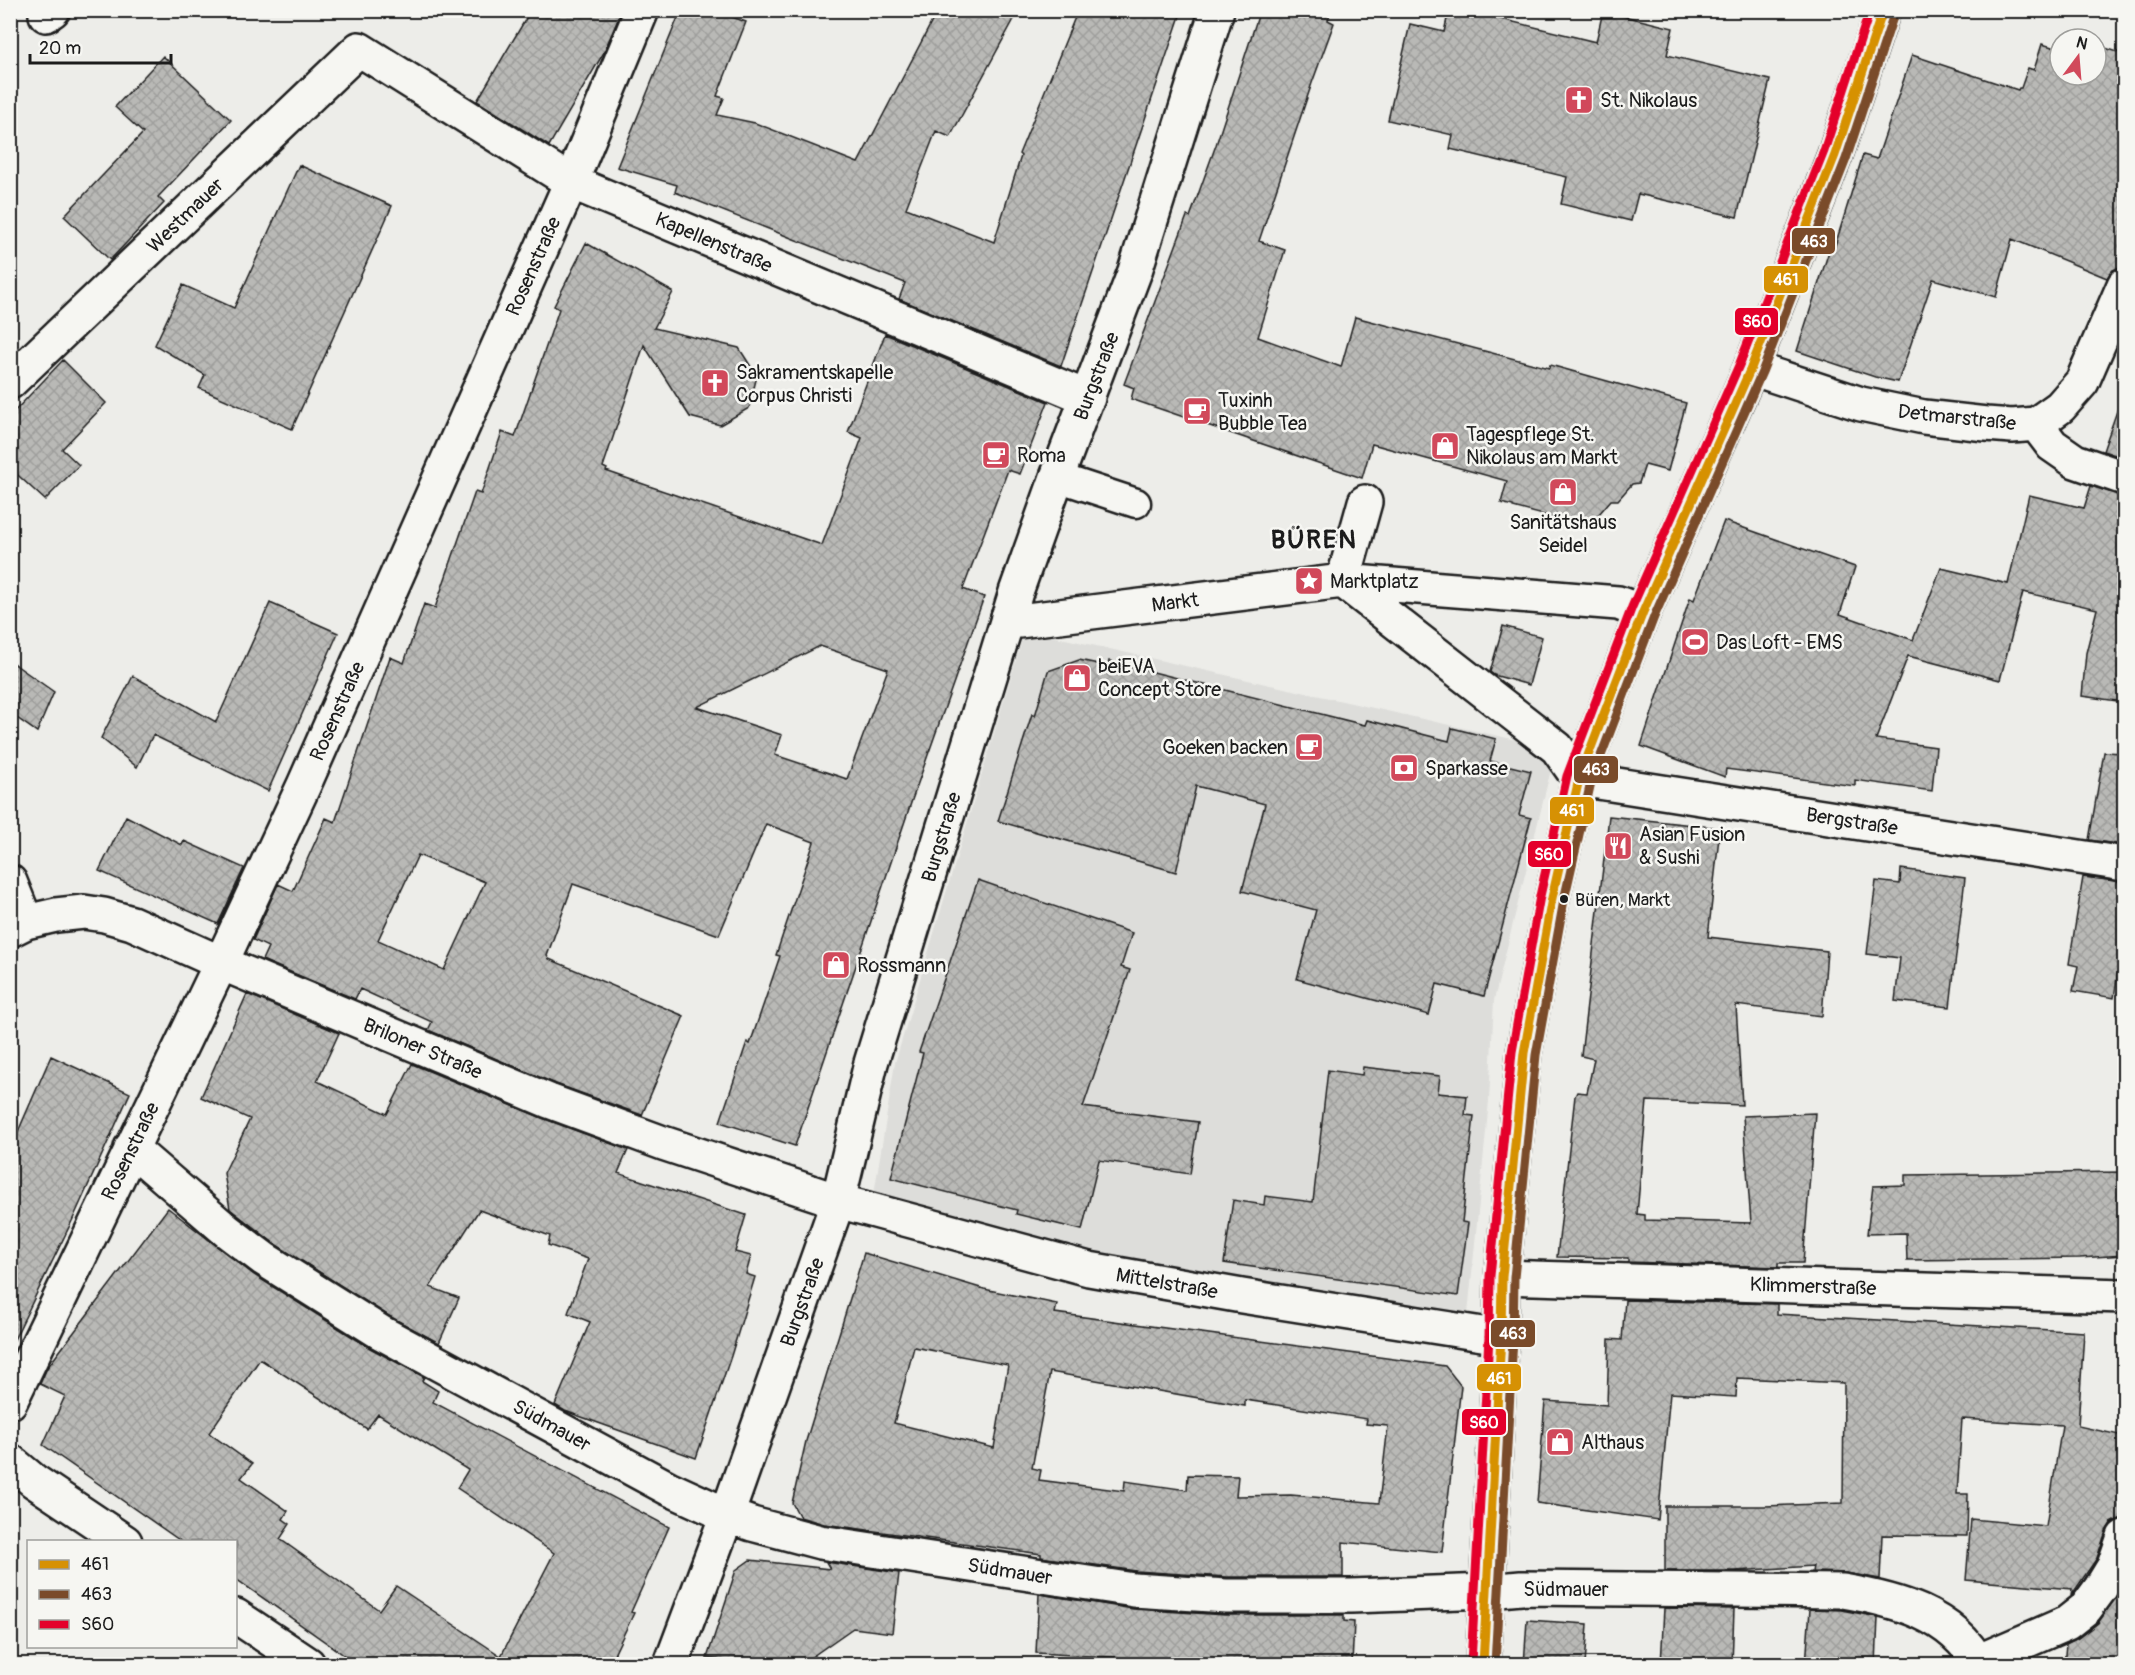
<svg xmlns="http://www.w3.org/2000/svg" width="2135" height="1675" font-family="Pangolin,sans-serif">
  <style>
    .built { fill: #ddddda }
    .building { fill: url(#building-cross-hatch); stroke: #1c1c1c; stroke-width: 1.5; fill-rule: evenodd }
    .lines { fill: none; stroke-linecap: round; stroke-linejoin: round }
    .service-casing { stroke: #1c1c1c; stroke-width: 33 }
    .pedestrian-casing { stroke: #1c1c1c; stroke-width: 38 }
    .minor-casing { stroke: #1c1c1c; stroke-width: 38 }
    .secondary-casing { stroke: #1c1c1c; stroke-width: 38 }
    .service { stroke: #f6f6f2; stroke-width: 28 }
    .pedestrian { stroke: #f6f6f2; stroke-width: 33 }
    .minor { stroke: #f6f6f2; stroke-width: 33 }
    .secondary { stroke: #f6f6f2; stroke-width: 33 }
    .bus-1-casing { stroke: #f6f6f2; stroke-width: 14 }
    .bus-2-casing { stroke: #f6f6f2; stroke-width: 14 }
    .bus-3-casing { stroke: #f6f6f2; stroke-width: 14 }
    .bus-1 { stroke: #d69104; stroke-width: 9 }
    .bus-2 { stroke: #7a4b2a; stroke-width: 9 }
    .bus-3 { stroke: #e4002b; stroke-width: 9 }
    .bus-dot { fill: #1c1c1c; stroke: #f6f6f2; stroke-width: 2 }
    .labels { text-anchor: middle; stroke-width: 5; stroke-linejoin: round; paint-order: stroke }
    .bus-label { font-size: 18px; fill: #1c1c1c; stroke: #f6f6f2; text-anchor: start }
    .poi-label { font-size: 20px; fill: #1c1c1c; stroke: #f6f6f2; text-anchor: start }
    .street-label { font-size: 20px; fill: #1c1c1c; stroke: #f6f6f2 }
    .district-label { font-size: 26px; font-weight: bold; letter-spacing: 1.5px; fill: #1c1c1c; stroke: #f6f6f2 }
    .line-badge { stroke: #f6f6f2; stroke-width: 2 }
    .badge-label { font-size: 16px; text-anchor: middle; font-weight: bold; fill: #fff }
  </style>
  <defs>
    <pattern id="building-cross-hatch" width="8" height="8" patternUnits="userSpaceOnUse" patternTransform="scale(1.5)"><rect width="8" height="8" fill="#b9b9b6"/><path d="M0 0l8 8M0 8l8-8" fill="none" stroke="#9e9e9c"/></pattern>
  </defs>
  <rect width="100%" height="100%" fill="#edede9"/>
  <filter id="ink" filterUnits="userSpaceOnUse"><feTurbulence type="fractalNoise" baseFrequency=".0167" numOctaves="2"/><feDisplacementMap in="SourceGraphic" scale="12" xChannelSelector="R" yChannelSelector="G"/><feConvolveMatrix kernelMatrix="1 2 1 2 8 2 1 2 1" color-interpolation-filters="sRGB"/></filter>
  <g filter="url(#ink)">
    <path class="built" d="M1025,630L1556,749L1494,1000L1489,1101L1468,1314L1097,1253L874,1194L895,1063Z"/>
    <path class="building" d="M531,10H622L603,54L549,146L477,101Z
      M681,10H713L746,22L717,96L724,98L717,115L755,123L858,163L938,10H1019L950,137L936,131L906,208L994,242L1021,156L1019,154L1078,10H1182L1061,366L899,299L905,283L675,192L677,185L617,167Z
      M1260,10H1331L1328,20L1334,23L1312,83L1259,241L1285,250L1258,337L1341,367L1355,317L1549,368L1550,365L1686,403L1668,471L1645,465L1639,483L1632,484L1618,500H1611L1588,527L1513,507V506L1501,503L1507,481L1372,444L1362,478L1131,399L1134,388L1124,384L1187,216L1190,217L1216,145Z
      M1449,10H1464L1596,42L1603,11L1673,28L1667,55L1770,80L1737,217L1638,194L1631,221L1561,204L1567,177L1450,149L1453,135L1388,120L1410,24L1444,32Z
      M2042,44L2059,49L2060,45V75H2096V45L2124,54V267L2113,270L2107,278L2012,239L1996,297L1933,279L1898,382L1875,377L1797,351L1830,248L1834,249L1863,155L1877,159L1912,55L2018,90L2019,88H2021L2028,68L2034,70Z
      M163,56L231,120L158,197L164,203L110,260L64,216L143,133L115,107Z
      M299,165L392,206L292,429L199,388L205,375L155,345L183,285L234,308Z
      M586,243L673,292L654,328L739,348L757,376L749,408L720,425L690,417L644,345L603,467L607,469L606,471L649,486L822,545L862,438L848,432L885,334L1048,402L1020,474L1008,470L963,589L984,597L912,800L795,1146L720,1122L747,1042L750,1044L780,956L776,955L814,842L766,824L719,935L573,884L547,956L549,959L684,1016L642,1115L556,1084L428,1030L432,1022L360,989L355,999L262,960L268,947L253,940L278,884L293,891L326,818L335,822L390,657L404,663L424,604L435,608L475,492L481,494L502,432L515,437L559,309L554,306ZM820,646L888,669L847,779L775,755L782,735L697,707ZM418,855L485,882L444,970L378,940Z
      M63,360L106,403L62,449L79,465L45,500L10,468V416Z
      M2118,408L2124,409V458L2103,451Z
      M2091,486L2124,496V702L2082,696L2086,653L2097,609L2023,592L2000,680L1908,656L1876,739L1936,747L1932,791L1855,780V786L1726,769L1725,777L1641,746L1690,598L1694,600L1724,521L1855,567L1840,614L1913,640L1941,568L2008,584L2029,495L2084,508Z
      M270,603L338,633L268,791L153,735L137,767L101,738L133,676L216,722Z
      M1503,626L1542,637L1529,685L1494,675L1490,672Z
      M1079,660L1108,666L1109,661L1365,725L1367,720L1449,741L1452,728L1496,739L1490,761L1531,771L1519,815L1531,818L1484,996L1437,984L1429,1015L1297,979L1316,910L1242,891L1265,804L1196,786L1176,872L998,821L1032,714L1035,716L1048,671Z
      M10,661L54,692L37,732L10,713Z
      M2104,752L2124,753V845L2089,840Z
      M126,816L182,845L184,841L244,868L218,924L99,871Z
      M1609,816L1720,828L1708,937L1827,951L1822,1016L1736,1005L1742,1105L1647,1101L1637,1214L1645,1215V1220L1751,1223L1743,1116L1815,1113L1803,1263H1778V1267L1628,1262V1258L1557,1257L1575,1096L1577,1092L1587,1093L1594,1059L1581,1056Z
      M1901,869L1965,878L1950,1007L1895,1001L1900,958L1867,954L1876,881L1900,884Z
      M2083,877L2124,882V932L2114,998L2073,991L2078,966L2069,964Z
      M978,880L1132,933L1121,967L1130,970L1083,1107L1198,1122L1190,1174L1099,1160L1082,1230L1016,1214L1017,1210L891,1178L923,1053L919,1052Z
      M247,994L339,1033L317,1081L387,1114L412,1064L542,1118L628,1150L618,1173L746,1215L735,1252L751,1256L746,1274L755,1277L731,1356L696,1458L565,1411L555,1405L590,1322L568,1313L588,1259L548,1245L550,1236L479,1210L430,1287L459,1298L439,1343L389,1316L275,1244L230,1209L224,1173L250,1119L201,1097Z
      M51,1056L130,1093L72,1221L10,1348V1150Z
      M1363,1067L1440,1076L1438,1093L1467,1096L1465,1115L1474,1116L1462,1222L1468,1223L1458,1296L1224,1263L1233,1200L1264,1205L1265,1196L1313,1202L1328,1070L1362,1075Z
      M2124,1172V1255L2080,1258L1907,1260L1906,1233L1867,1234L1873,1186L1905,1185V1175Z
      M168,1208L254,1275L370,1348L424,1377L422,1381L438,1391L433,1402L669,1527L631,1612L634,1613L609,1665H358L236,1579V1542H182L43,1445L65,1396L40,1384L47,1368ZM260,1359L367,1429L378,1414L468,1470L457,1488L554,1553L501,1656L396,1586L379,1610L280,1539L290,1524L283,1519L288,1511L241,1478L252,1464L209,1433Z
      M864,1253L984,1289L1057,1304L1055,1313L1445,1366L1461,1386L1442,1552L1343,1542V1577H1227L1136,1571L1041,1557V1554L824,1524L800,1517L792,1503L806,1441ZM914,1347L1008,1365L994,1448L894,1423ZM1050,1372L1245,1406V1400L1367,1419L1366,1424L1388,1426L1379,1503L1291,1495L1236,1496L1238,1476L1188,1475L1187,1490L1125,1481L1124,1491L1039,1480L1041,1470L1032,1468Z
      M1625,1300L1777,1304V1314L2084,1332L2078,1426L2124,1436V1519H2120L2111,1523L2106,1531L2097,1558L2071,1596L2072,1589L1966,1580L1971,1519L2046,1526L2062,1425L1962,1419L1957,1494H1968L1967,1536L1882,1535L1880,1579L1846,1573L1812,1572L1813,1566L1735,1571H1665V1506H1764L1843,1503L1844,1383L1737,1378L1736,1397L1670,1393L1658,1520L1537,1503L1545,1401L1607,1405L1609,1339L1622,1340Z
      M750,1560L830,1569L826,1562L899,1573L892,1633L853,1628L800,1665H762L707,1658L736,1570Z
      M2124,1585V1665H2064L2066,1644L2078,1638L2098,1623Z
      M1039,1594L1133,1609L1225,1615H1344V1621L1354,1622L1352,1665H1125L1126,1658L1036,1653Z
      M1664,1608L1734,1609L1732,1665H1661Z
      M1810,1609L1841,1610L1878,1617L1876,1665H1806Z
      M1527,1620L1588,1624L1585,1665H1524Z"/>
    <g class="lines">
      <g class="service-casing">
        <path id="service" d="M1057,477L1136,503"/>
      </g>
      <g class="pedestrian-casing">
        <path id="pedestrian" d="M1343,581L1557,748L1579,779
          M1343,581L1365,502
          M1008,617L1019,621L1343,581L1618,603L1643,612"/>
      </g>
      <g class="minor-casing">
        <path id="minor" d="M46,15L53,10
          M1751,368L1861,404L1924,417L1986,424L2012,426L2036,424L2060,407L2082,382L2124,285
          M10,382L359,49L571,182L1088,398
          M2036,424L2052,445L2075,461L2124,478
          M1579,779L2124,864
          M10,882L26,922
          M10,930L26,922L56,915L84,912L104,915L132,923L221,963L549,1101L663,1143L838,1201L1089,1269L1242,1296L1501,1337
          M131,1148L227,1231L264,1259L380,1332L668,1488L727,1515L752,1524L820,1542L1134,1590L1226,1596H1351L1488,1591L1521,1588L1843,1591C1896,1600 1952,1614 1979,1664
          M1502,1277L2124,1296
          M10,1402L221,963L304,785L571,182L642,10
          M10,1461L34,1481L125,1542
          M236,1616L308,1664
          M1977,1662L2067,1623L2086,1608L2100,1589L2114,1566L2124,1537
          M671,1664L727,1515L838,1201L871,1063L1016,592L1057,477L1135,271L1217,10"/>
      </g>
      <g class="secondary-casing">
        <path id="secondary" d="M1483,1664L1501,1337L1502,1277L1524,1053L1552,898L1579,779L1643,612L1751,368L1835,155L1883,10"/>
      </g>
      <use href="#service" class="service"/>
      <use href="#pedestrian" class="pedestrian"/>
      <use href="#minor" class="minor"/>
      <use href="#secondary" class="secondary"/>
      <g class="bus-1-casing">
        <path id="bus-1" d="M1483,1664L1501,1337L1502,1277L1524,1053L1552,898L1579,779L1643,612L1751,368L1835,155L1883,10"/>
      </g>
      <g class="bus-2-casing">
        <path id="bus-2" d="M1495,1664L1513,1338L1514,1278L1536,1055L1564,900L1591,782L1654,617L1762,372L1846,159L1894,14"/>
      </g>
      <g class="bus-3-casing">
        <path id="bus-3" d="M1471,1663L1489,1337L1490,1276L1512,1052L1540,896L1567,776L1632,607L1740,363L1824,151L1870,10"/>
      </g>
      <use href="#bus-1" class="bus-1"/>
      <use href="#bus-2" class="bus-2"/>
      <use href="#bus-3" class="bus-3"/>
    </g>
  </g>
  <defs>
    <g id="church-square" transform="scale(1.5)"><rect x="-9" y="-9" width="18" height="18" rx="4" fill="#d1495b" stroke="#f6f6f2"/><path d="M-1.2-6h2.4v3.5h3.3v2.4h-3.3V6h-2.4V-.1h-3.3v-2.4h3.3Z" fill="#fff"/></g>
    <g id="cafe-square" transform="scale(1.5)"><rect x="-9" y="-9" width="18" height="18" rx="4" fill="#d1495b" stroke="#f6f6f2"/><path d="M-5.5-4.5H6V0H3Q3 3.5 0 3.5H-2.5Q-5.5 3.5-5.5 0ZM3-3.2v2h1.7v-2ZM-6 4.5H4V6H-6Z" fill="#fff"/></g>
    <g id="shop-square" transform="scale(1.5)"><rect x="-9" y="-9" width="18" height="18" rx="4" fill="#d1495b" stroke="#f6f6f2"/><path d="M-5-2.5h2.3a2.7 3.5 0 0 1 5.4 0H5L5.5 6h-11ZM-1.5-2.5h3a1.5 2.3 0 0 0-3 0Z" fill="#fff"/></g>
    <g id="sight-square" transform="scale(1.5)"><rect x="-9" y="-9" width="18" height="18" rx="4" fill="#d1495b" stroke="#f6f6f2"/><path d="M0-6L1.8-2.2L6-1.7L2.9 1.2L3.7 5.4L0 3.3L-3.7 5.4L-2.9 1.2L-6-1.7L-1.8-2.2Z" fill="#fff"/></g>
    <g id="stadium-square" transform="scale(1.5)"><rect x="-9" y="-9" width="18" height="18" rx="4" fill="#d1495b" stroke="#f6f6f2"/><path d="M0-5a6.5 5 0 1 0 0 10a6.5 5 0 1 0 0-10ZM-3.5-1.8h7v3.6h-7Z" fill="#fff"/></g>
    <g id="bank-square" transform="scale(1.5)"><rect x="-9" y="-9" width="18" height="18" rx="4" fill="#d1495b" stroke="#f6f6f2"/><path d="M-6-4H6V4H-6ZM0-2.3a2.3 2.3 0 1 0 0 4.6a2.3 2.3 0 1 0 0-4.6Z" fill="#fff"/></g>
    <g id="restaurant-square" transform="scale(1.5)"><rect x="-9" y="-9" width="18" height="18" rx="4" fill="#d1495b" stroke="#f6f6f2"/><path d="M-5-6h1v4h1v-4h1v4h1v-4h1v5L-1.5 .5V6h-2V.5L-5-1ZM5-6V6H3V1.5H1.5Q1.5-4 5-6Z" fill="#fff"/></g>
  </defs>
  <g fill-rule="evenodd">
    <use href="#church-square" x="1579" y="100"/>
    <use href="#church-square" x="715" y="383"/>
    <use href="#cafe-square" x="1197" y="411"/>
    <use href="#shop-square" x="1445" y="446"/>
    <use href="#cafe-square" x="996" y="455"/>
    <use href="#shop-square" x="1563" y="492"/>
    <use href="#sight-square" x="1309" y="581"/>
    <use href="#stadium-square" x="1695" y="642"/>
    <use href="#shop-square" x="1077" y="678"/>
    <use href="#cafe-square" x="1309" y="747"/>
    <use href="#bank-square" x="1404" y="768"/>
    <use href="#restaurant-square" x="1618" y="846"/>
    <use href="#shop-square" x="836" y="965"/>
    <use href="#shop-square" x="1560" y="1442"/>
  </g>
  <circle class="bus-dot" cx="1564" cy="899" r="5"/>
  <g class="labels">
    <g class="bus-label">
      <text x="1575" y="906">Büren, Markt</text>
    </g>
    <g class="poi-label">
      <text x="1600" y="107">St. Nikolaus</text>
      <text x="736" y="379">Sakramentskapelle<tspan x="736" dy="23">Corpus Christi</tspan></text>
      <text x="1218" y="407">Tuxinh<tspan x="1218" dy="23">Bubble Tea</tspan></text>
      <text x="1466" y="441">Tagespflege St.<tspan x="1466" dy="23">Nikolaus am Markt</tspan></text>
      <text x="1017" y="462">Roma</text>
      <text x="1563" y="529" text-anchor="middle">Sanitätshaus<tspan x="1563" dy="23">Seidel</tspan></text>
      <text x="1330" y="588">Marktplatz</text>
      <text x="1716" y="649">Das Loft - EMS</text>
      <text x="1098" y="673">beiEVA<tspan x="1098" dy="23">Concept Store</tspan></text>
      <text x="1288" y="754" text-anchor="end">Goeken backen</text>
      <text x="1425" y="775">Sparkasse</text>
      <text x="1639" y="841">Asian Fusion<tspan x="1639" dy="23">&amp; Sushi</tspan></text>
      <text x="857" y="972">Rossmann</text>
      <text x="1581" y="1449">Althaus</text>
    </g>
    <g class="street-label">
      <text transform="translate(185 215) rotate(-44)" y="7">Westmauer</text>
      <text transform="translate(714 242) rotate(23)" y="7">Kapellenstraße</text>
      <text transform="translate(533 266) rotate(-66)" y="7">Rosenstraße</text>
      <text transform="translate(1096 376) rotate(-69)" y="7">Burgstraße</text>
      <text transform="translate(1957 417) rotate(6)" y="7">Detmarstraße</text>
      <text transform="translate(1175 602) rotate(-7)" y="7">Markt</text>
      <text transform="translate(337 711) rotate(-66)" y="7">Rosenstraße</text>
      <text transform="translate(1852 821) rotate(9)" y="7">Bergstraße</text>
      <text transform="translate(941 837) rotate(-73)" y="7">Burgstraße</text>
      <text transform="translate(423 1048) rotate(23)" y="7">Briloner Straße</text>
      <text transform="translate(130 1151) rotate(-64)" y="7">Rosenstraße</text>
      <text transform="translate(1167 1283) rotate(10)" y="7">Mittelstraße</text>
      <text transform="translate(1813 1286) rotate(2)" y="7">Klimmerstraße</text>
      <text transform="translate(802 1302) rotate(-70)" y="7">Burgstraße</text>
      <text transform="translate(552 1425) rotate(29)" y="7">Südmauer</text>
      <text transform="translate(1010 1571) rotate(9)" y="7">Südmauer</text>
      <text x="1566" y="1596">Südmauer</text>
    </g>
    <g class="district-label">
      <text x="1314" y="548">BÜREN</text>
    </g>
  </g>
  <g class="line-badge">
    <rect x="1791" y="227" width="45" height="28" rx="6" fill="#7a4b2a"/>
    <rect x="1763" y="265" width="46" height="29" rx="6" fill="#d69104"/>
    <rect x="1734" y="307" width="45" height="29" rx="6" fill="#e4002b"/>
    <rect x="1573" y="755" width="46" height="29" rx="6" fill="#7a4b2a"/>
    <rect x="1549" y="796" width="46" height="29" rx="6" fill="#d69104"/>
    <rect x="1527" y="840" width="45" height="28" rx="6" fill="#e4002b"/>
    <rect x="1490" y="1319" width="46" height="29" rx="6" fill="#7a4b2a"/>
    <rect x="1476" y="1363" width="46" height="29" rx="6" fill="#d69104"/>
    <rect x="1461" y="1408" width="46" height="28" rx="6" fill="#e4002b"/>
  </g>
  <g class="badge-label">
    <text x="1814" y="247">463</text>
    <text x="1786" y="285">461</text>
    <text x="1757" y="327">S60</text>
    <text x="1596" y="775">463</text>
    <text x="1572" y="816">461</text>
    <text x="1549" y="860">S60</text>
    <text x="1513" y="1339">463</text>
    <text x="1499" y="1384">461</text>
    <text x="1484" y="1428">S60</text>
  </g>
  <rect width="2135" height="1675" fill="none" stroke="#f6f6f2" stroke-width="36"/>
  <rect x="18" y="18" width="2099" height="1639" fill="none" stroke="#1c1c1c" stroke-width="2" filter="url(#ink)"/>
  <rect x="27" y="1540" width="210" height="108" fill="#f6f6f2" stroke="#9f9f9c" stroke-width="1.5"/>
  <rect x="39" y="1560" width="30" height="9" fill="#d69104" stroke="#9f9f9c" stroke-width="1.5"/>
  <text x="81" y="1570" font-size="18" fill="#1c1c1c">461</text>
  <rect x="39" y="1590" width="30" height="9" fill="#7a4b2a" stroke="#9f9f9c" stroke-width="1.5"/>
  <text x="81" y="1600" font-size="18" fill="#1c1c1c">463</text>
  <rect x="39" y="1620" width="30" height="9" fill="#e4002b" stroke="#9f9f9c" stroke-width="1.5"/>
  <text x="81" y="1630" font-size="18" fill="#1c1c1c">S60</text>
  <g transform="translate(2078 57) rotate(16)"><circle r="28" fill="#f6f6f2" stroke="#9f9f9c" stroke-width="1.5"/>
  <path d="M0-4.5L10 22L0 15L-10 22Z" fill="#d1495b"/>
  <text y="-9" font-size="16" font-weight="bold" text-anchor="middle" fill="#1c1c1c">N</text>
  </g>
  <path d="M30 54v9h141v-9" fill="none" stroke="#1c1c1c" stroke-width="3"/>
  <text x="39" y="54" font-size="18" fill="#1c1c1c" stroke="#f6f6f2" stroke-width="4.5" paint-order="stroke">20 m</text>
</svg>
